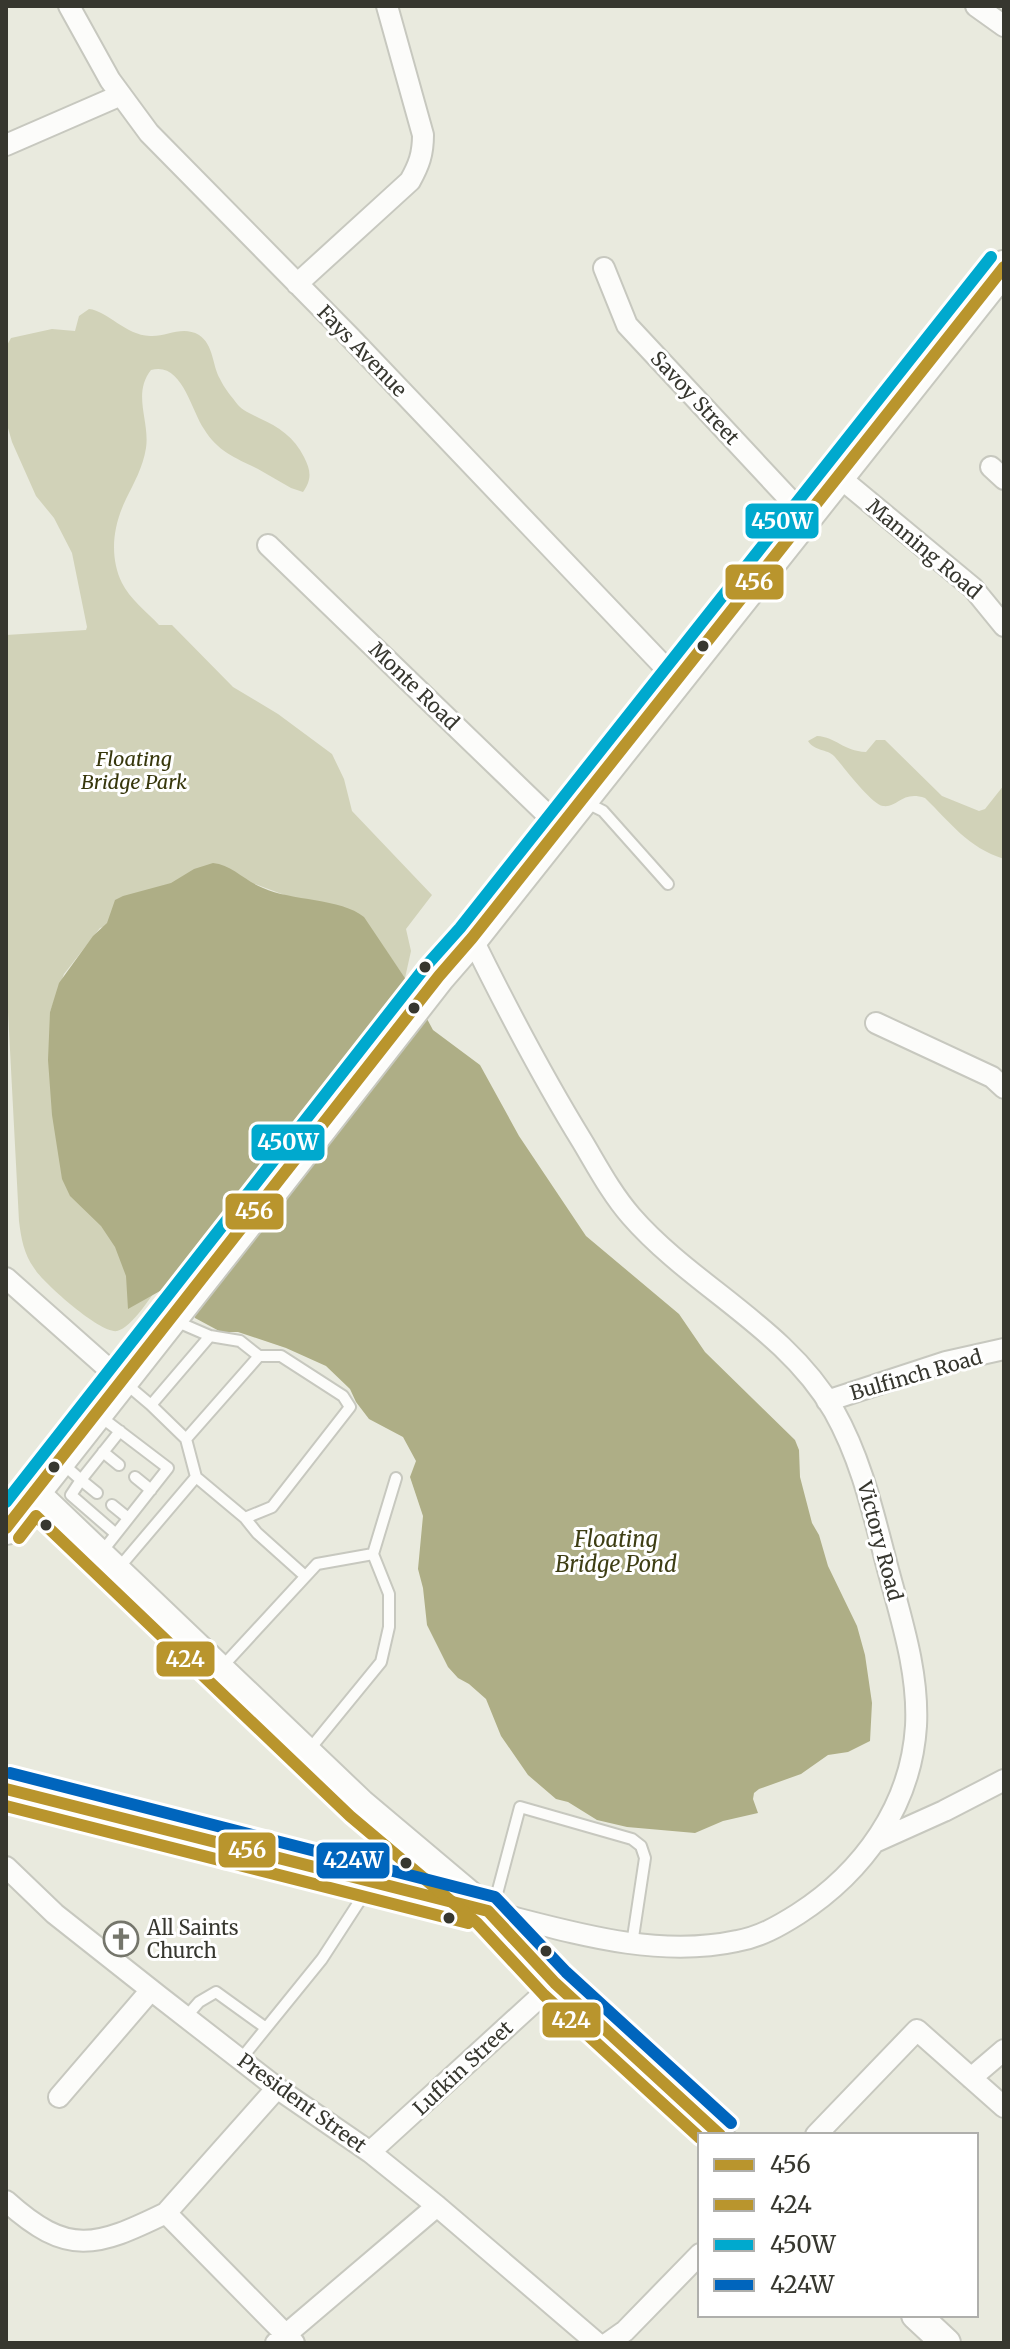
<svg xmlns="http://www.w3.org/2000/svg" width="1010" height="2349" font-family="Merriweather,serif">
  <style>
    .green { fill: #d1d2b8 }
    .water { fill: #aeae86 }
    .lines { fill: none; stroke-linecap: round; stroke-linejoin: round }
    .lane-casing { stroke: #c7c8bf; stroke-width: 14 }
    .street-casing { stroke: #c7c8bf; stroke-width: 24 }
    .secondary-casing { stroke: #c7c8bf; stroke-width: 32 }
    .primary-casing { stroke: #c7c8bf; stroke-width: 36 }
    .lane { stroke: #fcfcfa; stroke-width: 10 }
    .street { stroke: #fcfcfa; stroke-width: 20 }
    .secondary { stroke: #fcfcfa; stroke-width: 28 }
    .primary { stroke: #fcfcfa; stroke-width: 32 }
    .bus-1-casing { stroke: #fff; stroke-width: 18 }
    .bus-2-casing { stroke: #fff; stroke-width: 18 }
    .bus-3-casing { stroke: #fff; stroke-width: 18 }
    .bus-4-casing { stroke: #fff; stroke-width: 18 }
    .bus-1 { stroke: #b9952d; stroke-width: 12 }
    .bus-2 { stroke: #b9952d; stroke-width: 12 }
    .bus-3 { stroke: #00a9ce; stroke-width: 12 }
    .bus-4 { stroke: #0065bd; stroke-width: 12 }
    .bus-dot { fill: #37372f; stroke: #fff; stroke-width: 3 }
    .labels { text-anchor: middle; stroke-width: 6; stroke-linejoin: round; paint-order: stroke }
    .street-label { font-size: 20px; fill: #37372f; stroke: #fff }
    .park-label { font-size: 20px; font-style: italic; fill: #37370c; stroke: #fff }
    .poi-label { font-size: 20px; fill: #37372f; stroke: #fff; text-anchor: start }
    .water-label { font-size: 22px; font-style: italic; fill: #3e3e14; stroke: #fff }
    .line-badge { stroke: #fff; stroke-width: 3 }
    .badge-label { font-size: 22px; text-anchor: middle; font-weight: bold; fill: #fff }
  </style>
  <rect width="100%" height="100%" fill="#e9eade"/>
  <path class="green" d="M89,309C108,311 125,335 150,336C167,337 182,325 199,335C214,345 212,365 220,379C224,388 232,397 238,405C243,411 252,414 259,418C279,427 294,437 304,457C311,471 312,479 303,492L291,488C280,482 269,475 258,469C236,458 218,452 204,429C191,410 182,361 151,370C132,394 150,421 146,448C143,467 134,483 126,499C113,526 109,556 122,583C129,598 148,613 159,625H172L233,687L278,714L332,754L344,779L352,811L432,895L406,929L411,951L405,978L378,939L334,905L287,896L255,884L100,928L64,974L50,1012L54,1031L163,1280C154,1292 132,1328 117,1331C101,1334 43,1283 34,1268C24,1254 21,1238 19,1221L6,974V635L86,630L87,627L72,553L54,518L36,496L12,442L6,421V347L11,338L52,329L75,331L79,316Z
    M817,736C836,737 843,751 866,752L876,740H885L942,796L979,811L985,809L1004,785V859C967,847 951,823 925,798C902,790 898,808 883,806C871,804 843,766 834,756C827,749 814,751 808,741Z"/>
  <path class="water" d="M213,863C232,865 245,881 263,888C291,901 341,898 364,917L405,978L433,1030L480,1065L519,1136L586,1236L679,1314L705,1352L795,1440L799,1450L800,1477L812,1523L819,1535L828,1566L857,1626L865,1655L872,1703L870,1741L848,1752L828,1755L801,1774L759,1789L754,1793L753,1799L758,1813L723,1821L695,1833L627,1827L597,1820L568,1802L556,1799L528,1775L501,1736L486,1699L469,1684L458,1678L448,1667L427,1625L423,1588L418,1569L423,1516L410,1477L416,1461L403,1437L369,1419L356,1402L350,1389L326,1366L286,1348L238,1332H221L195,1318L192,1310L160,1291L128,1309L126,1276L115,1247L101,1226L70,1196L62,1179L52,1115L48,1060L50,1012L59,983L93,936L107,923L115,900L123,896L171,883L194,869Z"/>
  <g class="lines">
    <g class="lane-casing">
      <path id="lane" d="M587,803L603,811L668,884
        M125,1383L151,1405L210,1336L173,1320
        M151,1405L186,1439L196,1477
        M186,1439L259,1356
        M103,1452L119,1465
        M63,1464L81,1480L71,1495L116,1534
        M135,1477L151,1490
        M97,1493L81,1480L120,1431
        M112,1505L128,1518
        M245,1518L257,1533L305,1576
        M101,1553L168,1468L101,1417
        M373,1554L396,1478
        M117,1570L196,1477L245,1518L272,1507L350,1407L343,1396L281,1356H259L240,1341L210,1336
        M221,1668L317,1564L373,1554L389,1594V1627L381,1662L309,1750
        M489,1909L498,1890L520,1807L632,1839L641,1846L645,1858L632,1944
        M186,2017L199,2002L216,1992L266,2028
        M241,2059L322,1959L370,1885"/>
    </g>
    <g class="street-casing">
      <path id="street" d="M69,6L110,80L149,133L350,337L677,680
        M976,6L1004,26
        M6,145L121,95
        M604,268L627,325L806,517
        M297,284L410,181C419,165 423,154 423,135L387,6
        M991,467L1004,479
        M838,476L973,588L1004,626
        M268,545L560,827
        M472,938C506,1007 542,1076 582,1141C597,1166 611,1193 631,1216C692,1286 786,1328 834,1411C860,1457 872,1508 885,1558C899,1613 919,1669 916,1726C911,1806 863,1872 798,1914C779,1926 760,1937 737,1941C654,1959 568,1931 488,1911
        M876,1023L992,1077L1004,1088
        M6,1278L121,1380
        M827,1401L946,1362L1004,1349
        M875,1842L944,1811L1004,1780
        M6,1867L55,1914L160,1997L277,2088L370,2152L437,2206L597,2343
        M971,2078L1004,2050
        M277,2088L166,2213L294,2343
        M59,2097L151,1990
        M816,2135L917,2030L1004,2107
        M370,2152L555,1983
        M6,2201C68,2257 96,2247 166,2213
        M276,2343L437,2206
        M608,2343L625,2331L700,2254"/>
    </g>
    <g class="secondary-casing">
      <path id="secondary" d="M34,1492L361,1804L488,1911L555,1983L720,2135
        M6,1789L483,1910
        M916,2315L946,2343"/>
    </g>
    <g class="primary-casing">
      <path id="primary" d="M6,1528C150,1344 296,1161 439,976L472,938L1004,267"/>
    </g>
    <use href="#lane" class="lane"/>
    <use href="#street" class="street"/>
    <use href="#secondary" class="secondary"/>
    <use href="#primary" class="primary"/>
    <g class="bus-1-casing">
      <path id="bus-1" d="M6,1528L439,976L472,938L1004,267
        M6,1789L488,1911
        M488,1911L555,1983L720,2135"/>
    </g>
    <g class="bus-2-casing">
      <path id="bus-2" d="M19,1538L36,1516L350,1816L477,1923L544,1995L700,2138
        M6,1806L468,1923"/>
    </g>
    <g class="bus-3-casing">
      <path id="bus-3" d="M6,1502L426,966L460,928L991,257"/>
    </g>
    <g class="bus-4-casing">
      <path id="bus-4" d="M10,1773L495,1897L566,1972L731,2123"/>
    </g>
    <use href="#bus-1" class="bus-1"/>
    <use href="#bus-2" class="bus-2"/>
    <use href="#bus-3" class="bus-3"/>
    <use href="#bus-4" class="bus-4"/>
  </g>
  <defs>
    <g id="church-ring" transform="scale(1.8)"><circle r="9.5" fill="#fff" stroke="#75766c" stroke-width="1.5"/><path d="M-1.2-6h2.4v3.5h3.3v2.4h-3.3V6h-2.4V-.1h-3.3v-2.4h3.3Z" fill="#75766c"/></g>
  </defs>
  <g fill-rule="evenodd">
    <use href="#church-ring" x="121" y="1939"/>
  </g>
  <g class="bus-dot">
    <circle cx="703" cy="646" r="7"/>
    <circle cx="425" cy="967" r="7"/>
    <circle cx="414" cy="1008" r="7"/>
    <circle cx="54" cy="1467" r="7"/>
    <circle cx="46" cy="1525" r="7"/>
    <circle cx="406" cy="1863" r="7"/>
    <circle cx="449" cy="1918" r="7"/>
    <circle cx="546" cy="1951" r="7"/>
  </g>
  <g class="labels">
    <g class="street-label">
      <text transform="translate(362 351) rotate(46)" y="7">Fays Avenue</text>
      <text transform="translate(695 398) rotate(47)" y="7">Savoy Street</text>
      <text transform="translate(924 549) rotate(40)" y="7">Manning Road</text>
      <text transform="translate(414 686) rotate(44)" y="7">Monte Road</text>
      <text transform="translate(916 1375) rotate(-16)" y="7">Bulfinch Road</text>
      <text transform="translate(880 1541) rotate(75)" y="7">Victory Road</text>
      <text transform="translate(463 2068) rotate(-43)" y="7">Lufkin Street</text>
      <text transform="translate(302 2103) rotate(36)" y="7">President Street</text>
    </g>
    <g class="park-label">
      <text x="134" y="766">Floating<tspan x="134" dy="23">Bridge Park</tspan></text>
    </g>
    <g class="poi-label">
      <text x="147" y="1935">All Saints<tspan x="147" dy="23">Church</tspan></text>
    </g>
    <g class="water-label">
      <text x="616" y="1547">Floating<tspan x="616" dy="25">Bridge Pond</tspan></text>
    </g>
  </g>
  <g class="line-badge">
    <rect x="744" y="502" width="76" height="38" rx="8" fill="#00a9ce"/>
    <rect x="724" y="563" width="61" height="38" rx="8" fill="#b9952d"/>
    <rect x="250" y="1123" width="76" height="39" rx="8" fill="#00a9ce"/>
    <rect x="224" y="1192" width="61" height="39" rx="8" fill="#b9952d"/>
    <rect x="155" y="1640" width="61" height="38" rx="8" fill="#b9952d"/>
    <rect x="217" y="1831" width="60" height="38" rx="8" fill="#b9952d"/>
    <rect x="315" y="1841" width="76" height="39" rx="8" fill="#0065bd"/>
    <rect x="541" y="2001" width="61" height="38" rx="8" fill="#b9952d"/>
  </g>
  <g class="badge-label">
    <text x="782" y="529">450W</text>
    <text x="754" y="590">456</text>
    <text x="288" y="1150">450W</text>
    <text x="254" y="1219">456</text>
    <text x="185" y="1667">424</text>
    <text x="247" y="1858">456</text>
    <text x="353" y="1868">424W</text>
    <text x="571" y="2028">424</text>
  </g>
  <rect width="1010" height="2349" fill="none" stroke="#37372f" stroke-width="16"/>
  <rect x="698" y="2133" width="280" height="184" fill="#ffffff" stroke="#afafac" stroke-width="2"/>
  <rect x="714" y="2159" width="40" height="12" fill="#b9952d" stroke="#afafac" stroke-width="2"/>
  <text x="770" y="2173" font-size="24" fill="#37372f">456</text>
  <rect x="714" y="2199" width="40" height="12" fill="#b9952d" stroke="#afafac" stroke-width="2"/>
  <text x="770" y="2213" font-size="24" fill="#37372f">424</text>
  <rect x="714" y="2239" width="40" height="12" fill="#00a9ce" stroke="#afafac" stroke-width="2"/>
  <text x="770" y="2253" font-size="24" fill="#37372f">450W</text>
  <rect x="714" y="2279" width="40" height="12" fill="#0065bd" stroke="#afafac" stroke-width="2"/>
  <text x="770" y="2293" font-size="24" fill="#37372f">424W</text>
</svg>
